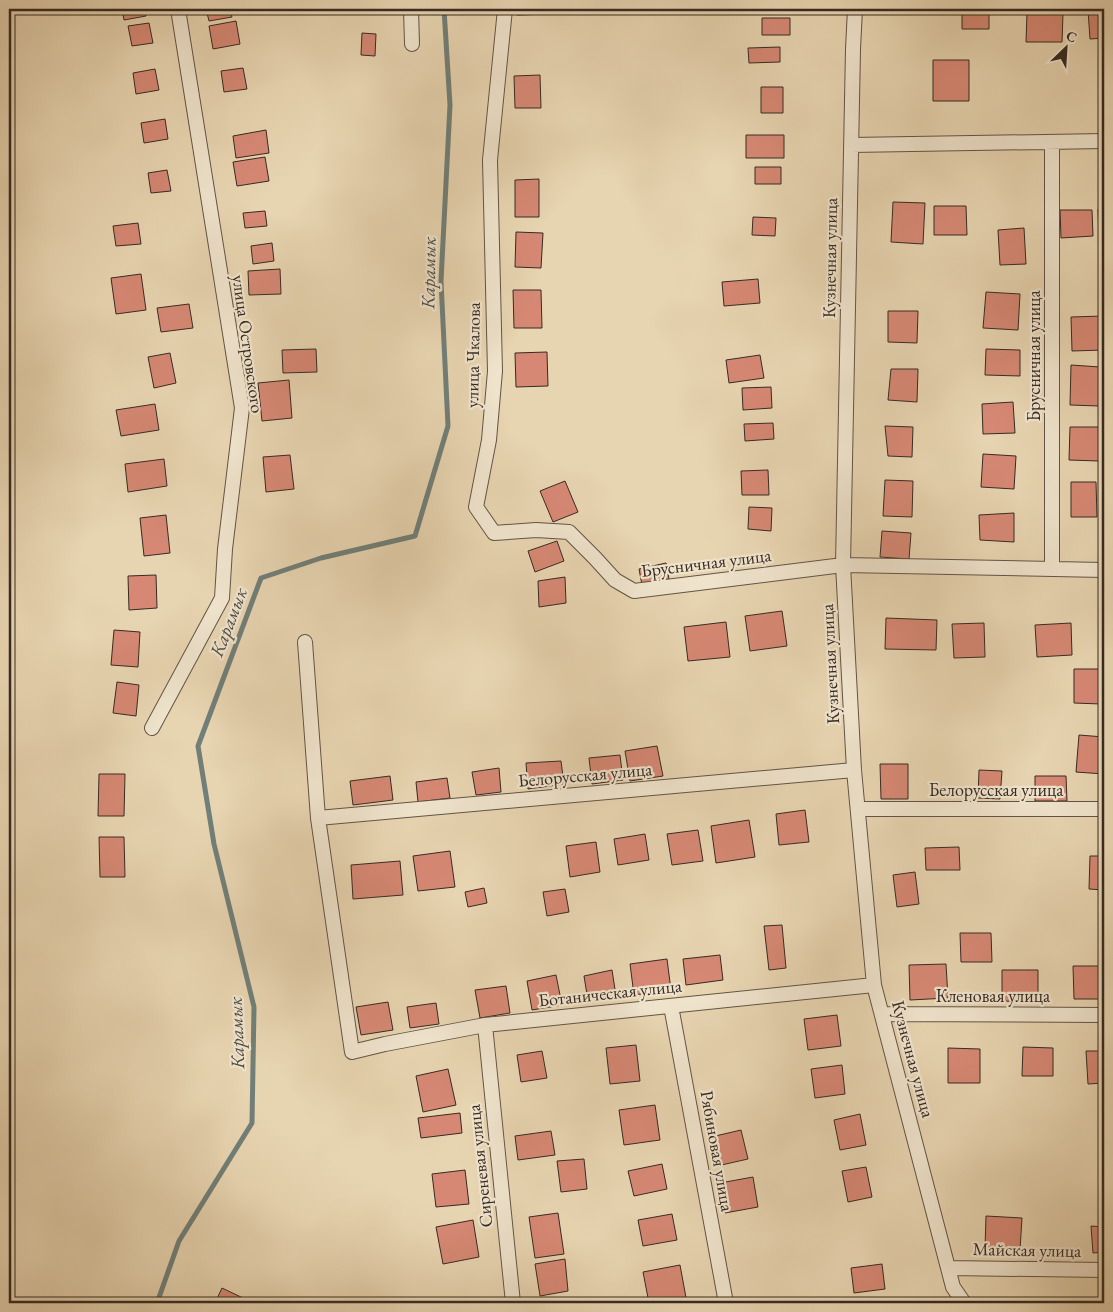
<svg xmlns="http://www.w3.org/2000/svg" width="1113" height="1312" font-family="'EB Garamond',serif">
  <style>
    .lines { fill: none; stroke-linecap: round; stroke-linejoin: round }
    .stream { stroke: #717f78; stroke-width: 5 }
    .building { fill: #d68874; stroke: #372a23 }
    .minor-casing { stroke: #635446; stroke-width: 16 }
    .minor { stroke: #efe3cc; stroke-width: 14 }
    .labels { text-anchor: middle; stroke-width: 4.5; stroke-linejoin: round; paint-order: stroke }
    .street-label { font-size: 18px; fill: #372a23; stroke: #efe3cc }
    .water-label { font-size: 19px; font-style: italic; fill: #4f4d46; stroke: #efe3cc }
  </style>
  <rect width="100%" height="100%" fill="#e7d4b0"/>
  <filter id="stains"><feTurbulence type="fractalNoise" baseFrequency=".004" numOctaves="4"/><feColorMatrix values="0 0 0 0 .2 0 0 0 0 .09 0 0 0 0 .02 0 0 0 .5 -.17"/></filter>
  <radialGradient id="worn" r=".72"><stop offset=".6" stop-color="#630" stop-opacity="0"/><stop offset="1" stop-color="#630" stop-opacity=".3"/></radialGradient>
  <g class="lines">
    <path class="stream" d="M157,1303L179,1241L252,1123L254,1007L214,844L198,746L261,578L321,558L415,536L448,426L441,281L450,105L444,9"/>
  </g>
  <path class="building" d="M122,9H145L146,16L124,20Z
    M206,9H230L232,17L209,21Z
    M517,9H549L550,14L517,15Z
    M962,9H989V29H962Z
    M1104,9V38L1090,39L1088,10Z
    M1027,13L1063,14L1062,42H1026Z
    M762,18H790V35H762Z
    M236,21L240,44L213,49L209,26Z
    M149,23L153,43L132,46L128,26Z
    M362,33L376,34L375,56L361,55Z
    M780,47V62L749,63L748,48Z
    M933,60H969V101H933Z
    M243,68L247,89L224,92L221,71Z
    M155,69L159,90L136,94L133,73Z
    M540,75L541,108H515L514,76Z
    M761,87H783V113H761Z
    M165,119L168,139L144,143L141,123Z
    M266,130L269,153L236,158L233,136Z
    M746,135H784V158H746Z
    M265,157L269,181L237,186L233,162Z
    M755,167H781V184H755Z
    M167,170L171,191L151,193L148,173Z
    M539,179V217H515V180Z
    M893,202L925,203L923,244L891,242Z
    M934,206H966L967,235H934Z
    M1098,209H1104V238H1099Z
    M1060,210H1092L1093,236L1061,238Z
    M265,211L267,226L245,228L243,213Z
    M753,217L776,218L775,236L752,235Z
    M138,223L141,244L116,246L113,226Z
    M1024,228L1026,264L1000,265L998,230Z
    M516,232L543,233L541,268L515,267Z
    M272,243L274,261L253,264L251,246Z
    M280,269L281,294L249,295L248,271Z
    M141,274L146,310L116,314L111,278Z
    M758,279L760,303L724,306L722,282Z
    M513,290H541L542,328H514Z
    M986,292L1020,294L1018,330L983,328Z
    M189,304L193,328L161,332L157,308Z
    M888,311H918L917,343L888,342Z
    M1103,316V350L1072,351L1071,317Z
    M316,349L317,372L283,373L282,350Z
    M986,349L1020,350V376L985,375Z
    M547,352L548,386L516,387L515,353Z
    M170,353L176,383L154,388L148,357Z
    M760,355L764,378L729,383L726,360Z
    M1071,365L1100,367L1099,406L1070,405Z
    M891,369H918L917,402L888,400Z
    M289,380L292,418L262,421L258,383Z
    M771,387L772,408L743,410L742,388Z
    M1013,402L1015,433L983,434L982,404Z
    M155,404L159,430L121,436L116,410Z
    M773,423L774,439L745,441L744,424Z
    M885,426L913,427L912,457L888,456Z
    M1070,427H1100L1099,461L1069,460Z
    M983,454L1016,456L1014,489L981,487Z
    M290,455L294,489L266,492L263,457Z
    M164,459L167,486L128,492L125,464Z
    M768,470L769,495H742L741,471Z
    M885,480L913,481L912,517L883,516Z
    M565,481L578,512L553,522L540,491Z
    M1071,482H1096L1097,517H1071Z
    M749,507L772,508L771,531L748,529Z
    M1014,513V542L980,540L979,515Z
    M166,515L170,553L144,556L140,518Z
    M882,531L911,533L909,559L880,557Z
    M557,541L564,561L535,572L528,551Z
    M666,563L669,579L642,585L639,569Z
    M156,575L157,608L129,610L128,576Z
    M565,577L566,603L539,607L538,581Z
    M782,611L787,646L750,651L745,616Z
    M886,618L937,620L936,650L885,649Z
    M726,622L730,657L688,661L684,627Z
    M984,623L985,657L954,658L952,624Z
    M1071,623L1072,655L1037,657L1035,625Z
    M114,630L140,632L138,667L111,665Z
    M1074,669H1101V704L1074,703Z
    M117,682L139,685L136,716L113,713Z
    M1079,735L1104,737V774L1076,772Z
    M657,746L663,776L630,781L625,751Z
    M620,755L623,780L592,784L589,758Z
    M561,761L564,784L528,789L526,763Z
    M880,764H908V799H881Z
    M499,768L501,792L476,795L472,772Z
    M979,770L1002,771L1000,799L978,798Z
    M99,774H125L124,816H98Z
    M390,776L393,800L353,805L350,781Z
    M1035,776H1066L1067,801H1035Z
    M447,778L450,798L418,802L416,782Z
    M805,810L809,842L779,845L776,814Z
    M749,820L755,857L716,863L711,826Z
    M698,830L703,861L672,865L667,834Z
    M645,834L649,860L618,865L614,839Z
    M99,837H124L125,877H100Z
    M596,842L600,872L570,877L566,846Z
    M959,847L960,870H926L925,848Z
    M450,851L455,887L418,891L413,856Z
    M1090,856H1104V890L1089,889Z
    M400,861L403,895L353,899L351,865Z
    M915,872L919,904L897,907L893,875Z
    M484,888L487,903L468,907L465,892Z
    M565,889L569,912L547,916L543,892Z
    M782,925L786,968L769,970L764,926Z
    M960,933H991L992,962H961Z
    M720,955L723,980L686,985L683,959Z
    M667,959L671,990L634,995L630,964Z
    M946,964L948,998L910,1000L909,965Z
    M1073,966H1101V999H1074Z
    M612,970L616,996L588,1001L584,976Z
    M1002,970H1038V1002L1002,1001Z
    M556,975L562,1005L532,1010L527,981Z
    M506,986L510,1013L480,1018L475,990Z
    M388,1002L393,1030L361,1035L356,1007Z
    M436,1003L439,1024L410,1028L407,1007Z
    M837,1015L841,1046L808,1050L804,1019Z
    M636,1045L640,1081L610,1084L606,1048Z
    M1023,1047L1053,1048V1076H1022Z
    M948,1048L980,1049V1083H948Z
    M542,1051L547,1078L521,1082L517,1055Z
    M1086,1051H1104V1083L1088,1084Z
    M842,1065L845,1094L815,1098L811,1069Z
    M448,1069L456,1105L423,1112L416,1076Z
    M655,1105L660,1140L624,1145L619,1110Z
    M460,1113L462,1133L421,1138L418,1118Z
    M860,1114L866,1145L840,1150L834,1120Z
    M741,1130L748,1159L717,1166L711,1137Z
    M551,1131L555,1155L518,1160L515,1136Z
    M584,1159L587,1189L561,1192L557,1161Z
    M662,1164L667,1189L634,1196L628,1171Z
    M866,1167L872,1197L848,1202L842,1171Z
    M465,1170L469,1204L436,1207L432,1174Z
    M753,1177L758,1207L725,1213L720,1183Z
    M558,1213L564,1254L535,1258L529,1217Z
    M672,1214L677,1240L643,1246L638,1220Z
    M986,1216L1022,1218L1020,1250L985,1248Z
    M473,1220L479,1257L443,1264L436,1227Z
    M1091,1226L1104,1227V1252L1093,1253Z
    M565,1259L568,1291L540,1296L535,1264Z
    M882,1264L885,1289L854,1293L851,1268Z
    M680,1265L687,1303H649L643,1272Z
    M222,1288L243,1298L241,1303H215Z"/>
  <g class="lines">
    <g class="minor-casing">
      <path id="minor" d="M411,9L412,44
        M505,9L490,160L495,371L489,440L476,507L494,533L536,530L569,532L595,558L615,580L634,591L843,565L1104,570
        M855,9L853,49L843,565L854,770L874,985L953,1287L964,1303
        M851,145L1104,141
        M1052,569V142
        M305,642L318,818L352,1052L385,1044L485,1025L874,985
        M152,728L222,598L225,549L242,408L178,9
        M858,809H1104
        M318,818L854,770
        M671,1006L726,1303
        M882,1014L1104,1015
        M485,1025L513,1303
        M948,1268L1104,1270"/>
    </g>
    <use href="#minor" class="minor"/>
  </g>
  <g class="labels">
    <g class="street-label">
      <text transform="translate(830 258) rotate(-89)" y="6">Кузнечная улица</text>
      <text transform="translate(248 344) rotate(82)" y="6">улица Островского</text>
      <text transform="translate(473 355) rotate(-89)" y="6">улица Чкалова</text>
      <text transform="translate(1034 356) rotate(-90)" y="6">Брусничная улица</text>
      <text transform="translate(706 563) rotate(-7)" y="6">Брусничная улица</text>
      <text transform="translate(830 664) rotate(-93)" y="6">Кузнечная улица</text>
      <text transform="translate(585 775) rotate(-5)" y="6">Белорусская улица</text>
      <text x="996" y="796">Белорусская улица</text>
      <text transform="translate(610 993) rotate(-6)" y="6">Ботаническая улица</text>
      <text x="993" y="1002">Кленовая улица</text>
      <text transform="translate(913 1059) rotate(75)" y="6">Кузнечная улица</text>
      <text transform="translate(717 1151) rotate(80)" y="6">Рябиновая улица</text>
      <text transform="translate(480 1166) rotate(-96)" y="6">Сиреневая улица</text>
      <text transform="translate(1027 1250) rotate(1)" y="6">Майская улица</text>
    </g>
    <g class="water-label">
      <text transform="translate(428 273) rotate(-89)" y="7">Карамык</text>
      <text transform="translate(228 622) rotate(-69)" y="7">Карамык</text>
      <text transform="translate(236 1033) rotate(-92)" y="7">Карамык</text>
    </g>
  </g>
  <rect width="1113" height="1312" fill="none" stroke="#e7d4b0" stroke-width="30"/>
  <rect x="10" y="10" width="1093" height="1292" fill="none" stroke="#372a23" stroke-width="2.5"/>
  <rect x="15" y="15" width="1083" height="1282" fill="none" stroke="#372a23"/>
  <g transform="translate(1066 48) rotate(25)" stroke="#efe3cc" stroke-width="4" paint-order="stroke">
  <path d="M0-4L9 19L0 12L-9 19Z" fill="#372a23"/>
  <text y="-8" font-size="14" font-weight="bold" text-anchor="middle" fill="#372a23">С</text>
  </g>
  <rect width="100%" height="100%" filter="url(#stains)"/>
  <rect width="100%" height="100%" fill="url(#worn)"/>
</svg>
